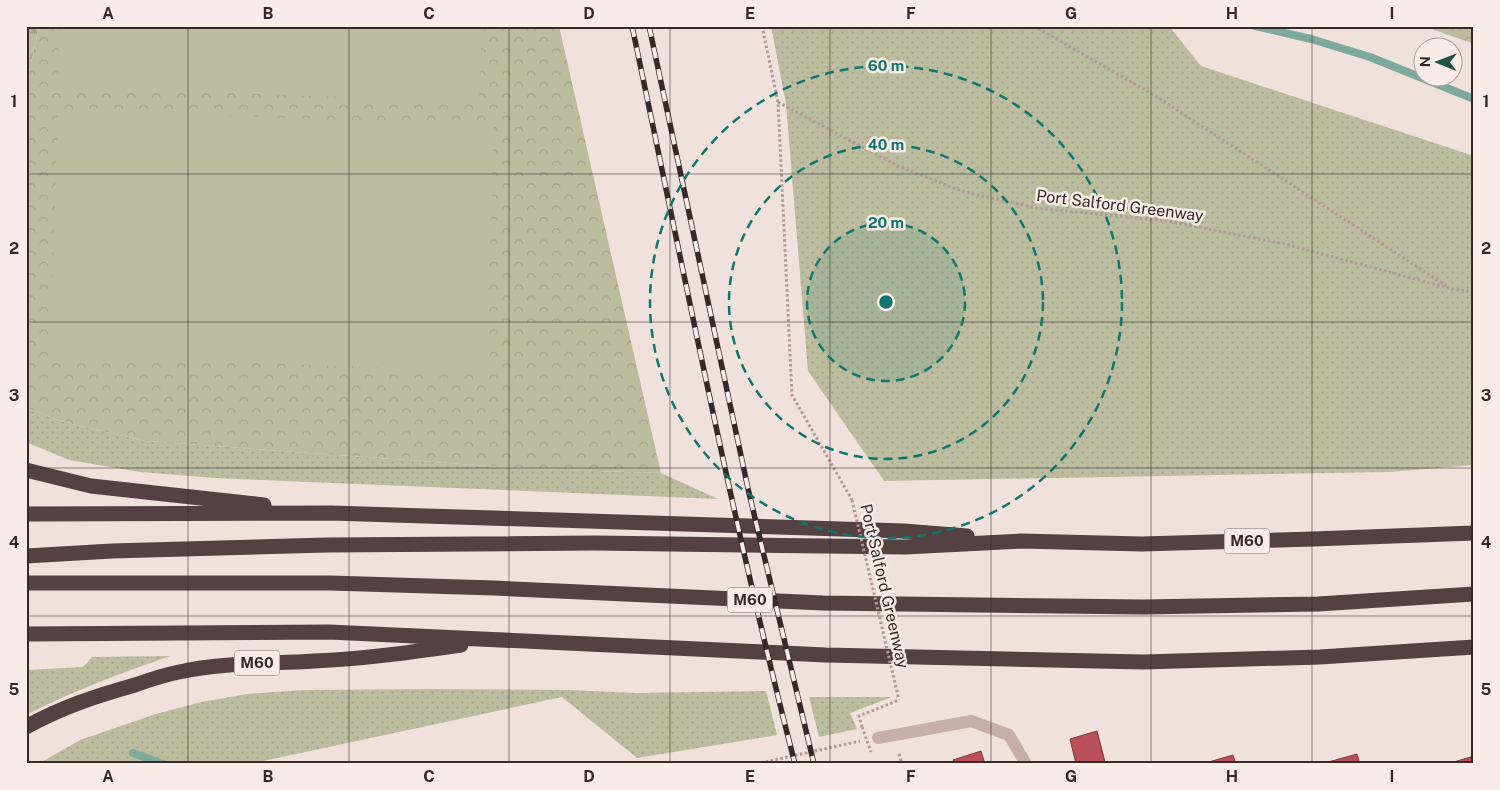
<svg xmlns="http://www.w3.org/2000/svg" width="1500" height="790" font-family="'Public Sans',sans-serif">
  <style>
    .grass { fill: url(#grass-dots) }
    .forest { fill: url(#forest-firs) }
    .park { fill: url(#park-crowns) }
    .pitch { fill: #bcbd9e }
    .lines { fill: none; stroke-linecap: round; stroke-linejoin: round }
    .stream { stroke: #7eaa9e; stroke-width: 8 }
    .path { stroke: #b29894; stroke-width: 3; stroke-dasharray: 2.5 2.5; stroke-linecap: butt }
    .street { stroke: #c7aeaa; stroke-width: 12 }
    .highway { stroke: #554141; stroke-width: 15 }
    .rail-casing { stroke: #352929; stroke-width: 5.5 }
    .rail { stroke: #f8ece9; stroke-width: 4; stroke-dasharray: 11; stroke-linecap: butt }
    .path-bridge { stroke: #b29894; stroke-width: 3; stroke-dasharray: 2.5 2.5; stroke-linecap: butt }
    .shaded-wall { fill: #82383d }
    .building { fill: #ba5057; stroke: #82383d }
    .grid { fill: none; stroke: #352929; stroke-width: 1; stroke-opacity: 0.55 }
    .ring { fill: none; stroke: #0f766e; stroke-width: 2.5; stroke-dasharray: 9 6 }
    .labels { text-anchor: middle; stroke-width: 5; stroke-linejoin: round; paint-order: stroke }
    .shield { fill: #f8ece9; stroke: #706463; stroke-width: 1 }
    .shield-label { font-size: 15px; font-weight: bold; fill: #352929 }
    .street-label { font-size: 16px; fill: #352929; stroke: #f8ece9 }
    .centre { fill: #0f766e; stroke: #f8ece9; stroke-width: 2.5 }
    .ring-label { font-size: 15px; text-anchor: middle; font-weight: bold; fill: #0f766e; stroke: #f8ece9; stroke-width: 5; stroke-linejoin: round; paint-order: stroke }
    .neatline { fill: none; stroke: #352929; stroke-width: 2 }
    .grid-label { font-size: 16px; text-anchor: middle; font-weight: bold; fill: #352929 }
  </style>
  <defs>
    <pattern id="grass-dots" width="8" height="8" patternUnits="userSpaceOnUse" patternTransform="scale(1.25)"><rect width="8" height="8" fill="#bcbd9e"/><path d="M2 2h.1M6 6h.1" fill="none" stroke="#a2a288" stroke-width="1.8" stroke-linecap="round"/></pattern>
    <pattern id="forest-firs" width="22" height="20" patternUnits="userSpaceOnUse" patternTransform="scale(1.25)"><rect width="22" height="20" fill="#bcbd9e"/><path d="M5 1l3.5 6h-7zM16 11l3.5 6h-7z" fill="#a2a288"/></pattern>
    <pattern id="park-crowns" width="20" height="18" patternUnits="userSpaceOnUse" patternTransform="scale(1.25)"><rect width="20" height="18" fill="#bcbd9e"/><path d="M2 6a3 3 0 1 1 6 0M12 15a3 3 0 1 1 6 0" fill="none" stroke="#a2a288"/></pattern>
  </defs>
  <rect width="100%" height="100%" fill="#f0e1dd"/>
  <path class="grass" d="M771,26H1169L1201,66L1474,156V465L1389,472L884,481L808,371L786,104Z
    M26,407L60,421L145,441L530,469L661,473L718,499L215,478L140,472L69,460L26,442Z
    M170,656C121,673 73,691 26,715V670L83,667L92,657Z
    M432,689L571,690L635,693L766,691L777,735L637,758L562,697L249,764H38L80,740L156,714L201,702L247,694L303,690Z
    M809,697H892L850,713L857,729L819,737Z"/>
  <path class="forest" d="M26,26H39L26,87Z"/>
  <path class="park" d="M39,26H559L661,473L530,469L145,441L60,421L26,407V87Z
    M1423,26H1474V44Z"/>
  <path class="pitch" d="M60,26H482L479,102L58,87Z
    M58,110L494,125L486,371L50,356Z"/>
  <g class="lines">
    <path class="stream" d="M1255,26L1311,39L1370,57L1474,99
      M133,753L163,764"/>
    <path class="path" d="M762,26L778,102L792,395L852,500
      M1034,26L1154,95L1448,287
      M778,102L898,166L961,191L1036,208L1167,221L1285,244L1452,289L1474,292
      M862,727L859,716L899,700
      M899,754L902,764
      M756,764L860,741"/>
    <path class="street" d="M878,738L971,721L1009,735L1026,764"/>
    <path class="highway" d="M26,470L91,486L264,505
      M26,514L331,513L904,531L967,536
      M26,556L112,551L327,545L594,543L905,547L1021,541L1142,544L1313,539L1474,533
      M26,583H330L494,588L823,603L1143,607L1318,604L1474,594
      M26,634L329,632L826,655L1143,662L1320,657L1474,647
      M26,727C62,707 96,696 135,685C149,680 164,675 179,672C223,662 269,664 314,661C364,659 412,652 461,645"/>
    <g class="rail-casing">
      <path id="rail" d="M632,26C684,272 732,520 795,764
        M649,26L749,493L814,764"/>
    </g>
    <use href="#rail" class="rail"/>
    <path class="path-bridge" d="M852,500L899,700
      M862,727L871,752"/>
  </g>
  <path class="shaded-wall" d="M1097,731L1100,741L1106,764H1105Z"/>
  <path class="building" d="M1097,731L1105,764H1076L1070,739Z
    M981,751L985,764H954L953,760Z
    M1357,754L1360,764H1321Z
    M1233,755L1236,764H1202Z
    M1474,756V764H1447Z"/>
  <path class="grid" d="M188,26V764M349,26V764M509,26V764M670,26V764M830,26V764M991,26V764M1151,26V764M1312,26V764M26,174H1474M26,322H1474M26,468H1474M26,616H1474"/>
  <circle cx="886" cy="302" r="79" fill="#0f766e" fill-opacity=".12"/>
  <g class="ring">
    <circle cx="886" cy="302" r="79"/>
    <circle cx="886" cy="302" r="157"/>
    <circle cx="886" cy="302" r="236"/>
  </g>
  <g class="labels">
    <g class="shield">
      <rect x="1224.5" y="528.5" width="45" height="25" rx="4"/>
      <rect x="727.5" y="587.5" width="45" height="25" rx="4"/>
      <rect x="234.5" y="650.5" width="45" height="25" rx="4"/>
    </g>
    <g class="shield-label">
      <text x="1247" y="546">M60</text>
      <text x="750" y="605">M60</text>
      <text x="257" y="668">M60</text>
    </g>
    <g class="street-label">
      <text transform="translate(1120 205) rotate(7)" y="6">Port Salford Greenway</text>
      <text transform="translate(885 586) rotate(77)" y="6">Port Salford Greenway</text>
    </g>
  </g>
  <circle cx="886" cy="302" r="8" class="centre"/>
  <g class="ring-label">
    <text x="886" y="71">60 m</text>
    <text x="886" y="150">40 m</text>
    <text x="886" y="228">20 m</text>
  </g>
  <rect width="1500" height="790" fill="none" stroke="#f8ece9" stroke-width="55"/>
  <g transform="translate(1438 62) rotate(271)"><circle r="24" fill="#f8ece9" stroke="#aa9e9c"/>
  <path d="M0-4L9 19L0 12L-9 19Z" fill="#225246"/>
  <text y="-8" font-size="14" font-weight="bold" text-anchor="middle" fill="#352929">N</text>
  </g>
  <rect x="28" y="28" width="1444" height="734" class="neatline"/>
  <g class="grid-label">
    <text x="108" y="19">A</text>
    <text x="268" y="19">B</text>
    <text x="429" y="19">C</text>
    <text x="589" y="19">D</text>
    <text x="750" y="19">E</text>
    <text x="911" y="19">F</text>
    <text x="1071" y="19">G</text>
    <text x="1232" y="19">H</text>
    <text x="1392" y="19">I</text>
    <text x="14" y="107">1</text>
    <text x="1486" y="107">1</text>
    <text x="14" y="254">2</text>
    <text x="1486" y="254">2</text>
    <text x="14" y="401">3</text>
    <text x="1486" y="401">3</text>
    <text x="14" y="548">4</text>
    <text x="1486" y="548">4</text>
    <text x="14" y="695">5</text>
    <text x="1486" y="695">5</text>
    <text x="108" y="782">A</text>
    <text x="268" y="782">B</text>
    <text x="429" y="782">C</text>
    <text x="589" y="782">D</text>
    <text x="750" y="782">E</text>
    <text x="911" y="782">F</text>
    <text x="1071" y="782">G</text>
    <text x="1232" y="782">H</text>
    <text x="1392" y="782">I</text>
  </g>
</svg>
